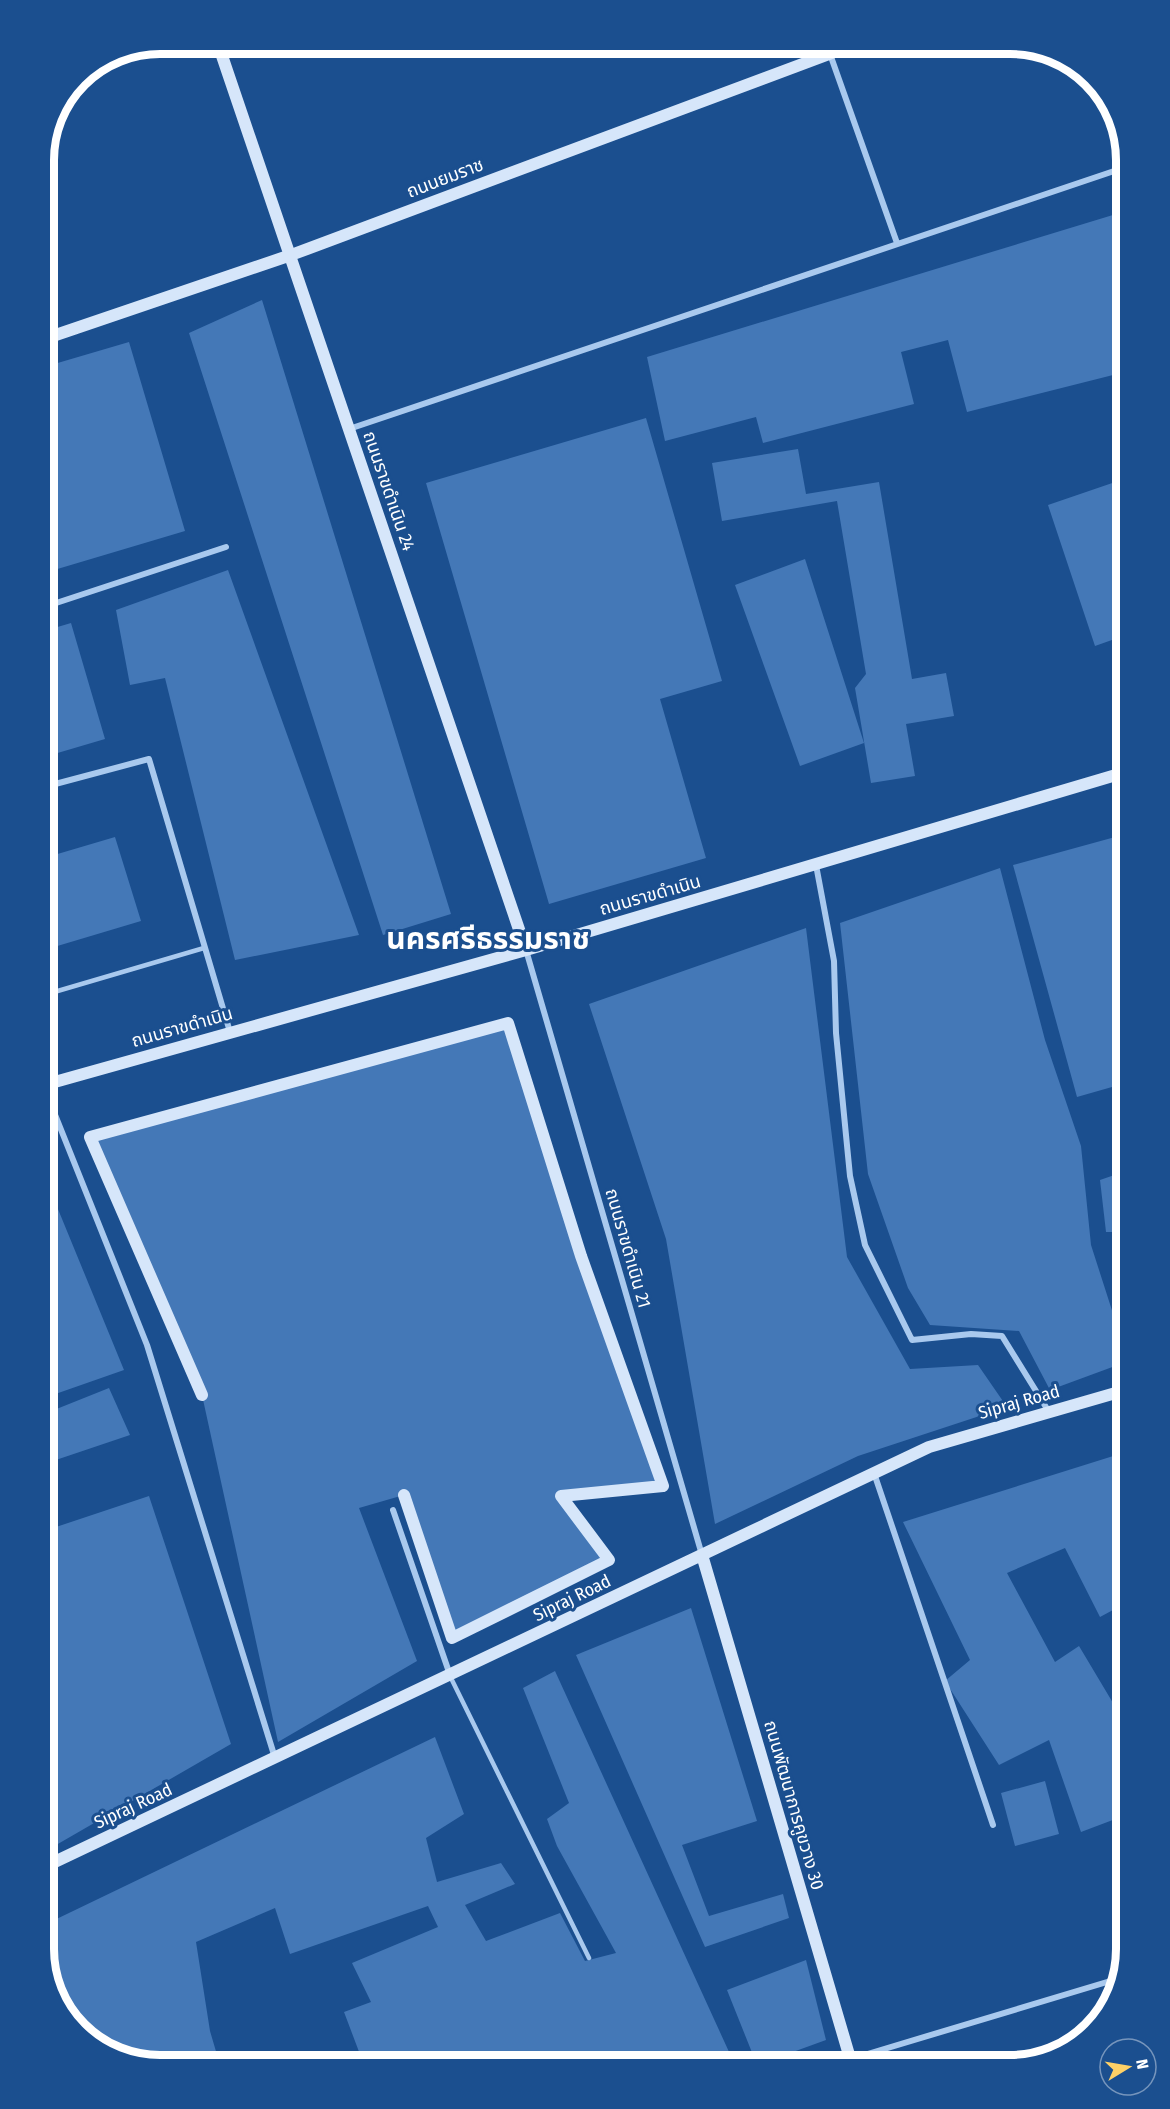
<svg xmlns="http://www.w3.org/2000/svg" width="1170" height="2109" font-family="'Fira Sans Condensed','Noto Sans Thai',sans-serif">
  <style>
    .building { fill: #4478b7 }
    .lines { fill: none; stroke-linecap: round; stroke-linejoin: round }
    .lane { stroke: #a9c9ee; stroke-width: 4.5 }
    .street { stroke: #a9c9ee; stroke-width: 6 }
    .secondary { stroke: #d6e6fa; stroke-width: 12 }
    .labels { text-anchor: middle; stroke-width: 6; stroke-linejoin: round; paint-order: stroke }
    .street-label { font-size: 18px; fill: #fff; stroke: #1b4f8f }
    .town-label { font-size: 30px; font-weight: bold; fill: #fff; stroke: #1b4f8f }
    .rim { fill: none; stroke: #fff; stroke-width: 8 }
  </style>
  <rect width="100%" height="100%" fill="#1b4f8f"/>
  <path class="building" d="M1126,211V407L1117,374L967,412L948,340L901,352L914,404L763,443L756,417L665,441L647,357Z
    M262,300L451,914L383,935L189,333Z
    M129,342L185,531L44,573V367Z
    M646,418L722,681L660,699L706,858L549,904L426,483Z
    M798,449L806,494L879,482L912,679L946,673L954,716L906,724L915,776L871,783L855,688L866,674L837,501L722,521L712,463Z
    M1124,479L1126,485V635L1095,646L1048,505Z
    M805,559L864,743L800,766L735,585Z
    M228,570L359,935L235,960L165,678L130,685L116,610Z
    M71,623L105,739L44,757V631Z
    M1126,834V1083L1077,1097L1013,865Z
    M115,837L141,921L44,950V858Z
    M1000,868L1045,1040L1081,1146L1091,1245L1126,1354V1362L1050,1390L1019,1331L930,1325L908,1288L868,1174L840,923Z
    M806,928L847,1257L910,1369L978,1365L1007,1407L858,1456L715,1524L666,1239L589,1004Z
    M508,1023L663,1486L561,1496L609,1560L452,1638L404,1495L359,1508L417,1661L278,1742L202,1395L90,1137Z
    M1126,1171V1232H1106L1100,1180Z
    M44,1175L124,1370L44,1398Z
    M109,1388L130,1435L44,1464V1414Z
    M1126,1452V1603L1100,1617L1065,1548L1007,1573L1055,1662L1079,1646L1116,1708L1126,1781V1815L1081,1832L1049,1740L999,1765L945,1681L970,1660L903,1522Z
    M149,1496L231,1744L44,1852V1505L53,1528Z
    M691,1608L757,1821L682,1845L709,1916L783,1894L789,1918L705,1947L576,1655Z
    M555,1671L735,2065H644L636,2052L601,2065H364L344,2012L371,2002L352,1963L438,1927L428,1906L290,1954L275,1908L196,1942L210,2031L220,2065H153L95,2046L71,2016L44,1936V1925L435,1737L464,1814L426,1838L437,1882L501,1863L515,1884L465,1905L486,1941L560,1913L585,1961L616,1953L557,1846L547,1819L569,1803L523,1688Z
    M1045,1781L1059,1834L1015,1846L1001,1793Z
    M806,1960L826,2040L757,2065L727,1990Z
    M832,2055L834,2065H810Z"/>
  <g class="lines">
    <path class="lane" d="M808,44L814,58
      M44,995L204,948
      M450,1676L589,1958"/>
    <path class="street" d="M830,54L897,243
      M349,429L1126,167
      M44,607L226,547
      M44,787L149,759L230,1032
      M816,865L834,961L836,1033L850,1176L865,1245L912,1340L971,1334L1002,1336L1049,1412
      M526,950L702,1555
      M44,1087L147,1345L275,1758
      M874,1473L993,1825
      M393,1510L450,1675
      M851,2059L1117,1979"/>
    <path class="secondary" d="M218,44L526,950
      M44,339L291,255L856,44
      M44,1085L526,950L1126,772
      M202,1395L90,1137L508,1023L581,1256L663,1486L561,1496L609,1560L452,1638L404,1495
      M702,1555L852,2065
      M44,1867L929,1447L1126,1390"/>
  </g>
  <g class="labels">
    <g class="street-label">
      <text transform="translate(445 178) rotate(-21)" y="6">ถนนยมราช</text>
      <text transform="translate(389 491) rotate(71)" y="6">ถนนราขดำเนิน 24</text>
      <text transform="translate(650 895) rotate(-16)" y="6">ถนนราขดำเนิน</text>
      <text transform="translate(182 1027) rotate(-16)" y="6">ถนนราขดำเนิน</text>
      <text transform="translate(628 1248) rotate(74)" y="6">ถนนราขดำเนิน 21</text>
      <text transform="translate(1019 1402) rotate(-16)" y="6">Sipraj Road</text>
      <text transform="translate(572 1598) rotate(-26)" y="6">Sipraj Road</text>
      <text transform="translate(794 1805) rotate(74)" y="6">ถนนพัฒนาการคูขวาง 30</text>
      <text transform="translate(133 1806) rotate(-25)" y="6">Sipraj Road</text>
    </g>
    <g class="town-label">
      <text x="488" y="949">นครศรีธรรมราช</text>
    </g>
  </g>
  <path d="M0 0H1170V2109H0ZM160 54H1010A106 106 0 0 1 1116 160V1949A106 106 0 0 1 1010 2055H160A106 106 0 0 1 54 1949V160A106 106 0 0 1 160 54Z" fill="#1b4f8f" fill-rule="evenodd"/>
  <path class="rim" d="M160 54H1010A106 106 0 0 1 1116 160V1949A106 106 0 0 1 1010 2055H160A106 106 0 0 1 54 1949V160A106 106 0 0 1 160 54Z"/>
  <g transform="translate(1128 2067) rotate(79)"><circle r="28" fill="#1b4f8f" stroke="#7695bc" stroke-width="1.5"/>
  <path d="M0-4.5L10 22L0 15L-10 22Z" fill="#ffd166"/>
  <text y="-9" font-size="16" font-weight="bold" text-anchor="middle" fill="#ffffff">N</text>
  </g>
</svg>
